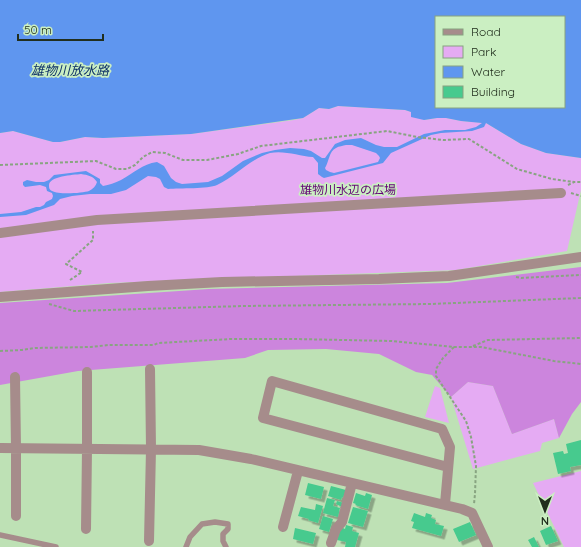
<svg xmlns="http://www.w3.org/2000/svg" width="581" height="547" font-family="Quicksand,'Noto Sans JP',sans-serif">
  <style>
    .green { fill: #e5abf3 }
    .forest { fill: #cc85dd }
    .water { fill: #5f96ef; fill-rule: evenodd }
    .building { fill: #47ca8e; filter: url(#shadow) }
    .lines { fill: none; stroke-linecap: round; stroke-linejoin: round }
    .path { stroke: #88a481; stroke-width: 2; stroke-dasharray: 3 2; stroke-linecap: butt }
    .service { stroke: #a68c8b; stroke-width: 5.5 }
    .minor { stroke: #a68c8b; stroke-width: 10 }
    .labels { text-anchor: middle; stroke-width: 3.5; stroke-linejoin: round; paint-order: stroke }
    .park-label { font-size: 12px; fill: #620075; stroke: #cbefc2 }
    .water-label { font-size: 13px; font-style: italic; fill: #0d3067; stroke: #cbefc2 }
  </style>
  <defs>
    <filter id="shadow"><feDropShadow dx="3.5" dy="3.5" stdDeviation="0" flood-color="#0004"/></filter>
  </defs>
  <rect width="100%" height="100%" fill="#bee1b5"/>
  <path class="green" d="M338,106L405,110L411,112L424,120L437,118H446L461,121L486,123L521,144L546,153L581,158V190L567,251L456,270L109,283L0,292V133L13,131L53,142H60L85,137L103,138L191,134L294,120L303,118L319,108L329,109Z
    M468,382L493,386L512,434L554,419L559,438L542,443L540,451L473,469L451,397Z
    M435,386L440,388L449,423L425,417Z
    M581,471V547H564L533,483Z"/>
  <path class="forest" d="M581,267V402L572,414L559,438L554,419L512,434L493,386L468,382L451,397L432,375L416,372L379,354L326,349L268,350L245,358L78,371L0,385V303L209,289L447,283Z"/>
  <path class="water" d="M0,0H581V158L546,153L521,144L486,123L484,127L472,131L441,133L431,135L391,153L383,163L324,178L322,177L318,174V163L313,157C299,156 284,150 270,153C250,159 236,176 217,185C208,189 180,188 168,189L164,187L160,179L156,177L148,176L126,190L111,194H90L72,196L60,199L54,205L26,215L0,217V214L21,212L36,207H40L44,205L46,202L52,199L53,196L52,193L47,191L46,187L40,185L25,187L23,185V182L27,180L36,182H44L49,180L54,175L86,171L100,179V183L103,186C109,185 115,183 121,180C134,173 142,164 157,162L164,166L171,178L176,182L182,184L208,182L222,176L243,161L262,153L275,150L290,148L304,149L311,151L322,158H325L335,144L345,140L361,138L376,145L384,147H397L424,134L445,130H465L476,127L482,123L461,121L446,118H437L424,120L411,117V112L405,110L338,106L329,109L319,108L303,118L191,134L103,138L85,137L60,142H53L13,131L0,133ZM436,17H564V107H436ZM346,145H352L376,153L379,156L380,158L378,162L334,173L330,172L326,170L325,168C329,162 329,151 336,148C339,146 343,146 346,145ZM81,174C88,175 93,176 97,182C96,186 93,189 89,191C83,193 59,195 52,191C50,190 49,189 49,186C48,176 73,175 81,174Z"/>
  <path class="building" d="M581,440V465L570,467L571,471L558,474L553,453L563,451L564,454L568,453L566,444Z
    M308,483L324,487L321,499L305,495Z
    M331,486L346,490L343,498L342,497L341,500L328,496Z
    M356,493L365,496L366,493L372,495L368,509L355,505L356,504L353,503Z
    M327,498L335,500L333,506L340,508L338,517L323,513Z
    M337,501L344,503L342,507L336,504Z
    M316,504L323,506L318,523L308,520L309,519L298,516L301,507L315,510Z
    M353,507L368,511L363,527L348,523Z
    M414,513L425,517L426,513L432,515L431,518L436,520L435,524L444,526L441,536L412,528L414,522L411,521Z
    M323,516L333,519L329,532L319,529Z
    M470,522L476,535L459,542L453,529Z
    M346,525L353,527L352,531L359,533L355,547H345L346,542L337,540L341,527L345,529Z
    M551,526L558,541L546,545L540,531Z
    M295,528L316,533L313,544L293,539Z
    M534,537L539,547H532L528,540Z"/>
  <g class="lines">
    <path class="path" d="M0,165L96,161L116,169H127L135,165L143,157L152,152L165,153L183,160H207L238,154L261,146L387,131L417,137L443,140L469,139L517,169L552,179L574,182
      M568,185L574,182H581
      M571,193L581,196
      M516,277L521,278L581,275
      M70,280L82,272L66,264L93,240V231
      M49,304L74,311L244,306L430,304L581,298
      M473,346L488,340L581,338
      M454,347L443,358L436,369V376L466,421L471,437L476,466L475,494L474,504
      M0,351L22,350L35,348L91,347L108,345H154L158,343L231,339H296L392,341L454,347H481L554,361L581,364"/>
    <path class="service" d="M0,535L56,547
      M186,547L190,537L202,524L215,522L228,524V529L223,534V541L226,547"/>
    <path class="minor" d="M0,233L97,220L561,193
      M0,297L148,286L222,282L379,279L449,276L581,257
      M15,377L16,448V516
      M0,448L199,450L251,459L462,509L472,513L488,547
      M445,504L450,447L442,429L272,381L263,418L448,467
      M283,527L298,471
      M86,529L87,449V372
      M149,541L151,449L150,369
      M331,543L336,529L342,522L352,483"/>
  </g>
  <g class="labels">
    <g class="park-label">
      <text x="348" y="194">雄物川水辺の広場</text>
    </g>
    <g class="water-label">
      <text x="70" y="75">雄物川放水路</text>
    </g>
  </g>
  <rect x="435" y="16" width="130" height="92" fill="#cbefc2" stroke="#87a280"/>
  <rect x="443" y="29" width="20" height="6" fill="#a68c8b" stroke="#87a280"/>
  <text x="471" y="36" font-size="12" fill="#212e1d">Road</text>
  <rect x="443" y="46" width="20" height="12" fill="#e5abf3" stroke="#87a280"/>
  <text x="471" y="56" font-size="12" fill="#212e1d">Park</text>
  <rect x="443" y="66" width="20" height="12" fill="#5f96ef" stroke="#87a280"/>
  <text x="471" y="76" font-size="12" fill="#212e1d">Water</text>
  <rect x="443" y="86" width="20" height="12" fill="#47ca8e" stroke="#87a280"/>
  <text x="471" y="96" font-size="12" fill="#212e1d">Building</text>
  <g transform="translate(545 511) rotate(180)" stroke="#cbefc2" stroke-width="3" paint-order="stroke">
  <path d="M0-3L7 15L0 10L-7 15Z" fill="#212e1d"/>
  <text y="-6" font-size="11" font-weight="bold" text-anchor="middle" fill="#212e1d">N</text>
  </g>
  <path d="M18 34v6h85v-6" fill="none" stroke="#212e1d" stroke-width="2"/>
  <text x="24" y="34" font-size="12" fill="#212e1d" stroke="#cbefc2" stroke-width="3" paint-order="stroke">50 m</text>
</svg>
